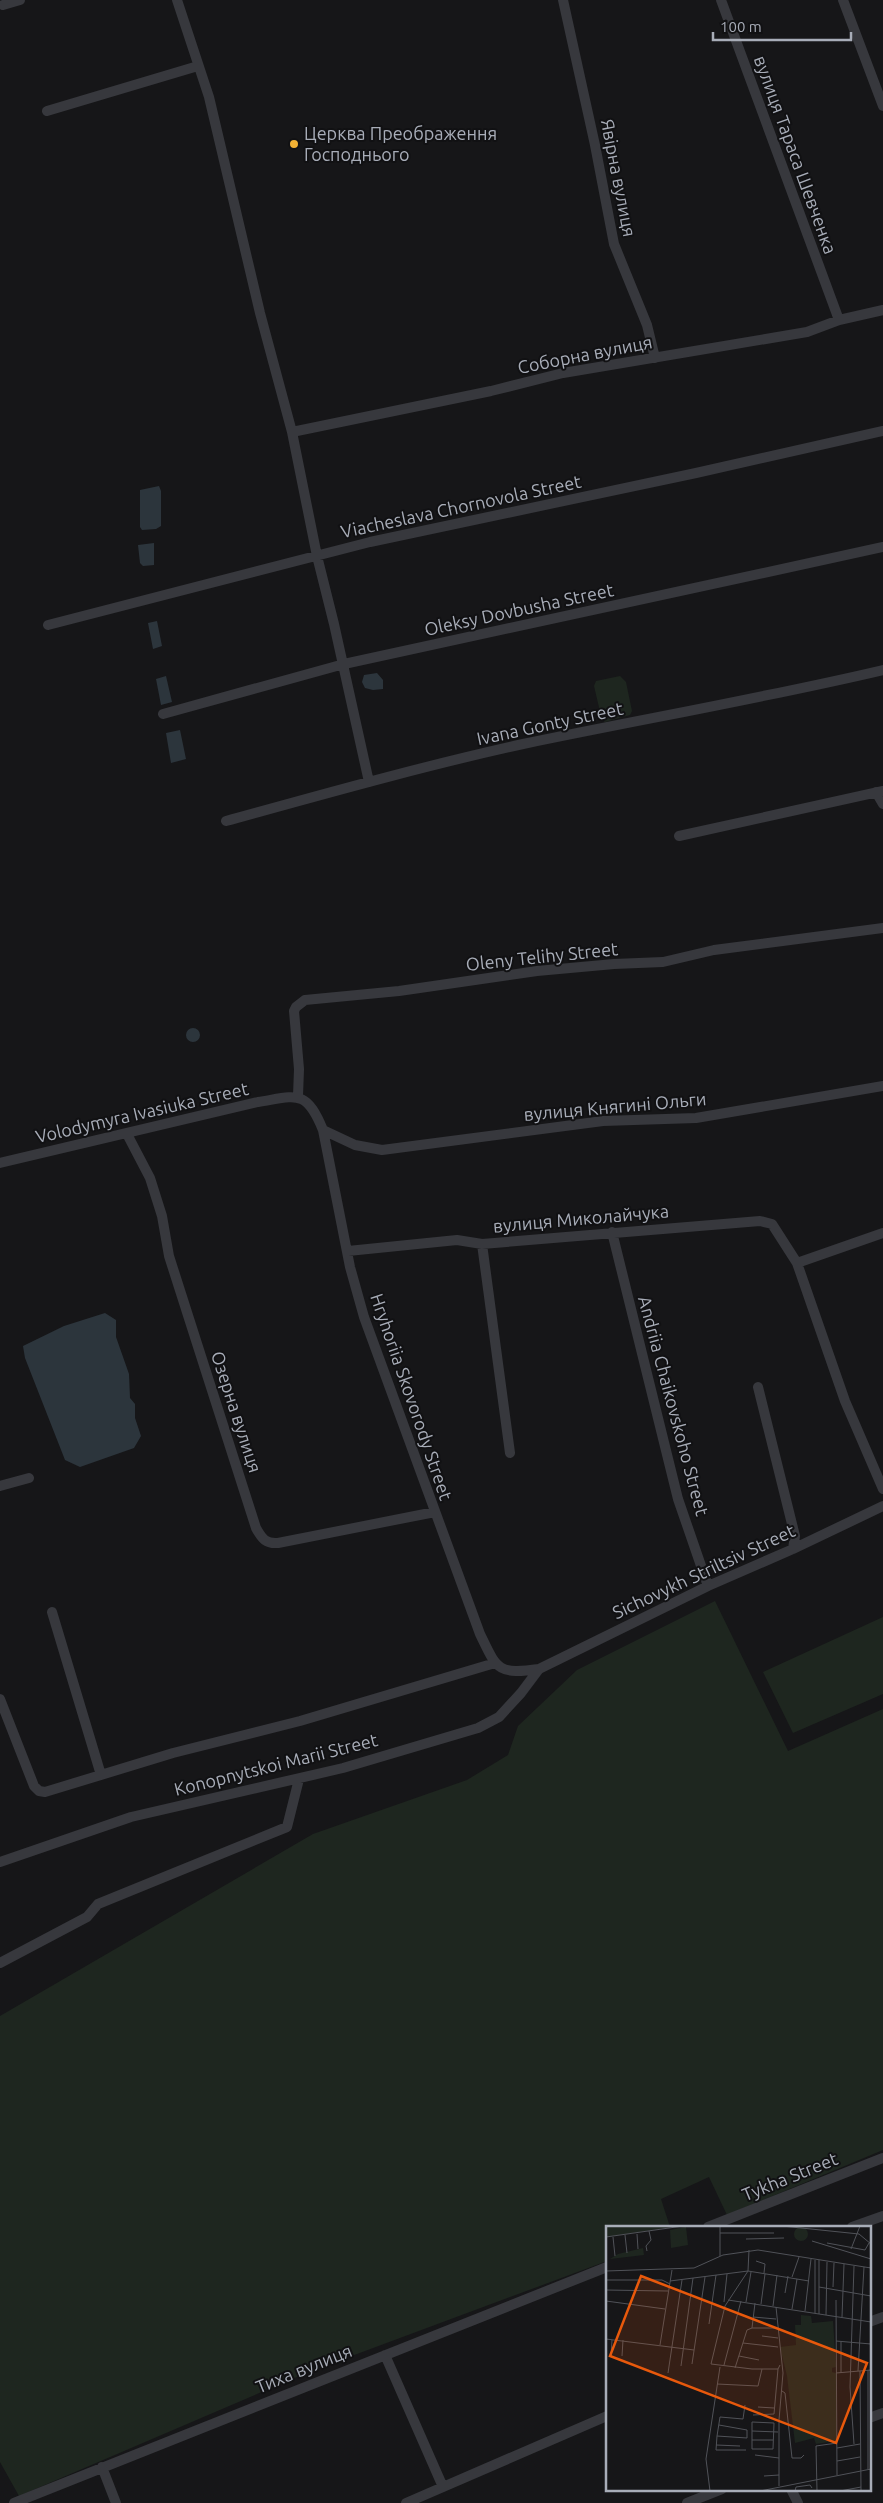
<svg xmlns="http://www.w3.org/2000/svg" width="883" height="2503" font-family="Ubuntu,sans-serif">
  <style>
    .green { fill: #1e261f }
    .water { fill: #2c353c }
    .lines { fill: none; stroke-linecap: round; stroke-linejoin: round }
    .minor { stroke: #37383d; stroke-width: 10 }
    .poi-dot { fill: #f2b134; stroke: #111113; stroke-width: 2 }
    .labels { text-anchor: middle; stroke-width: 4; stroke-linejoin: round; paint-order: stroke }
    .poi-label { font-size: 18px; fill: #a8adb8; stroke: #111113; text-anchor: start }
    .street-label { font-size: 18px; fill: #a8adb8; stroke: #111113 }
    .inset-road { fill: none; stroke: #505258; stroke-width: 1 }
    .view { fill: #e8590c; fill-opacity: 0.15; stroke: #e8590c; stroke-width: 2.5 }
    .inset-edge { fill: none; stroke: #a8adb8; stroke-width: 2.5 }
  </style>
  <rect width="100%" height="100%" fill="#161618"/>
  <path class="green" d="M620,676L626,682L632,711L630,715L605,722L602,720L594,686L596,681Z
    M715,1601L788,1751L883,1709V2150L727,2215L709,2177L661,2199L670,2227H607V2261L306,2373L19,2496L0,2462V2016L313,1834L467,1780L508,1755L518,1726L577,1670Z
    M883,1617V1694L793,1733L763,1672Z"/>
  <path class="water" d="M159,486L161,491V526L156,529L142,530L140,527V490Z
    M154,543V565L143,566L140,563L138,545Z
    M157,621L162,646L153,649L148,623Z
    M377,673L383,680V689L373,690L365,688L362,682L364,675Z
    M166,676L172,702L161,705L156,679Z
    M180,730L186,759L171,763L166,733Z
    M186 1035a7 7 0 1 1 14 0a7 7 0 1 1-14 0Z
    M105,1313L116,1320V1337L129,1374L130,1398L135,1404V1418L141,1436L134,1448L80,1467L65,1460L25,1358L23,1346L64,1326Z"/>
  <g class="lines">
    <path class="minor" d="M177,0L209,97L260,313L292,432L317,556L334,624L369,782
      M563,0L595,145L614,244L647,325L655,358
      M721,0L839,320
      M843,0L883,106
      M3,5L20,0
      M47,111L198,66
      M292,432L491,391L563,373L807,332L839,320L883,310
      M48,625L370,542L696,473L883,431
      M163,714L344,664L883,547
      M876,792L883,804
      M226,821C324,794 423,766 523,744C643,719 764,698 883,670
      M679,836L883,791
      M298,1096L299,1069L294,1011L296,1007L305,1000L399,991L537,971L614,964L663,962L714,950L883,928
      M323,1130L355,1145L382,1150L603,1121L696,1118L883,1086
      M127,1134L150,1178L162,1216L169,1256L256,1528C262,1539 266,1544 278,1543L435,1512
      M0,1163L258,1102C296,1096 306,1088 323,1130L350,1267L364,1317L480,1634C497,1669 497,1675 539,1669L708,1586L793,1549L883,1506
      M612,1232L678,1499L708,1586
      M482,1244L510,1453
      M348,1251L457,1240L482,1244L760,1221L772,1224L797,1263L845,1401L883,1489
      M797,1263L883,1233
      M758,1387L795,1536L793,1549
      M0,1486L29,1478
      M52,1612L101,1775
      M0,1699L34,1786L39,1791L45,1792L173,1753L300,1721L495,1663
      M0,1862L131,1817L343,1768L478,1728L499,1717L521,1693L539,1669
      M0,1963L87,1917L98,1904L287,1827L299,1779
      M708,2227L883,2158
      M852,2227L883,2216
      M869,2322L883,2317
      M385,2355L443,2487
      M869,2418L883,2413
      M102,2467L116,2503
      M791,2489L798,2503
      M14,2503L607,2267
      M406,2503L607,2416
      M687,2503L722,2489"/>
  </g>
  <circle class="poi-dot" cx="294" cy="144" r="5"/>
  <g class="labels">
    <g class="poi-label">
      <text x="304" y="140">Церква Преображення<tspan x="304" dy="21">Господнього</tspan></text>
    </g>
    <g class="street-label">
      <text transform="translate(795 155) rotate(70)" y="6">вулиця Тараса Шевченка</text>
      <text transform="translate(618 178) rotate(79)" y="6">Явірна вулиця</text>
      <text transform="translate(585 355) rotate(-11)" y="6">Соборна вулиця</text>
      <text transform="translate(461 507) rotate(-12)" y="6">Viacheslava Chornovola Street</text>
      <text transform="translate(519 610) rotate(-12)" y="6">Oleksy Dovbusha Street</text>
      <text transform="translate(550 724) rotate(-12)" y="6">Ivana Gonty Street</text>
      <text transform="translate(542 957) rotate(-6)" y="6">Oleny Telihy Street</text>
      <text transform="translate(615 1107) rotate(-5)" y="6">вулиця Княгині Ольги</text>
      <text transform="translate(142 1113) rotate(-13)" y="6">Volodymyra Ivasiuka Street</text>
      <text transform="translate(581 1219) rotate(-5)" y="6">вулиця Миколайчука</text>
      <text transform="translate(411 1397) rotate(71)" y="6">Hryhoriia Skovorody Street</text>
      <text transform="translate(673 1406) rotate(75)" y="6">Andriia Chaikovskoho Street</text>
      <text transform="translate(236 1412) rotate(72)" y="6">Озерна вулиця</text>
      <text transform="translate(704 1572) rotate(-25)" y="6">Sichovykh Striltsiv Street</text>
      <text transform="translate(276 1765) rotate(-14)" y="6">Konopnytskoi Marii Street</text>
      <text transform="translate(790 2177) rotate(-22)" y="6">Tykha Street</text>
      <text transform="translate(304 2369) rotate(-22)" y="6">Тиха вулиця</text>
    </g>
  </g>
  <g transform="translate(606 2226)">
    <rect width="265" height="265" fill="#161618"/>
    <path d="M0,0H73L0,11ZM80,1L82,19L65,22L64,4ZM188 8a7 7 0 1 1 14 0a7 7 0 1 1-14 0ZM37,22L38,29L4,33L12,28ZM195,89L205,90L206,97L227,95L230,141L226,142V146L230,147V215L210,218L208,212L189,217L181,150L174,121L190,119L189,99H195Z" fill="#1e261f"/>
    <path class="inset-road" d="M114,0V30M176,0L253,8M114,7H168M31,8L32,23M253,8L265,18M19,9L21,27M0,11L77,0M7,11L9,30M140,13L178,12M206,15L265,33M221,17L259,24L263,17M245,23L254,0M143,24L142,45L119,80L105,138L146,143H172L174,139M41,25L40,20L45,14L43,5M150,35L159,38L158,47M248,40L244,161L248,218M0,45L88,42L117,29L152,24L265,42M186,51L193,31M0,54H56L64,58M64,55L142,45L203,55M213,61L265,70M227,61L228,37M0,64L62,65M179,67L182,50M122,74L265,96M230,74L231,249M0,75L59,83M118,76L121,48M140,76L145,46M155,78L159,48M167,80L171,49M170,81L177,147L173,194V260M186,83L191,53M199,85L205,33M209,87V34M213,88V34M220,89L221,36M147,91L170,93M236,91L238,38M103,98L110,49M146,102H171M146,102L149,77M156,110L172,112M0,113L88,124M230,115L265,118M137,117L172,121M54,119L66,44M5,130L6,114M16,130L17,114M133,130L153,134M86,138L99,51M118,139L135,75M75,140L87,52M129,142L141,104L146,102M262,144V243M252,145L258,41M254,145L255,265M62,147L76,54M230,147L265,144M235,147V116M111,158L152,160L156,143M176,165L179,167L186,232H195L198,229M152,181L168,182M147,189L168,188L172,143M146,196L168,197L167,223H146ZM113,199L141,204V212L111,210L114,191L137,193L139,179M146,205L172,206M111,210L110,224H140M146,214H167M110,219L134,220M231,222L254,218M149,229L173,232M231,235L254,231M158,250L173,249M104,265L100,233L114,141M154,265L265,243M189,265L190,261L204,259L206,262M211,265L210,220L231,217M234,265L255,261"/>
    <path class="view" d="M35,50L261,137L230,217L4,130Z"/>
    <rect width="265" height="265" class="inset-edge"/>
  </g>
  <path d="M713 32v8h138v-8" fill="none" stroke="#a8adb8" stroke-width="2.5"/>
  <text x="720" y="32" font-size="15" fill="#a8adb8" stroke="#111113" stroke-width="4" paint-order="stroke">100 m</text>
</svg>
